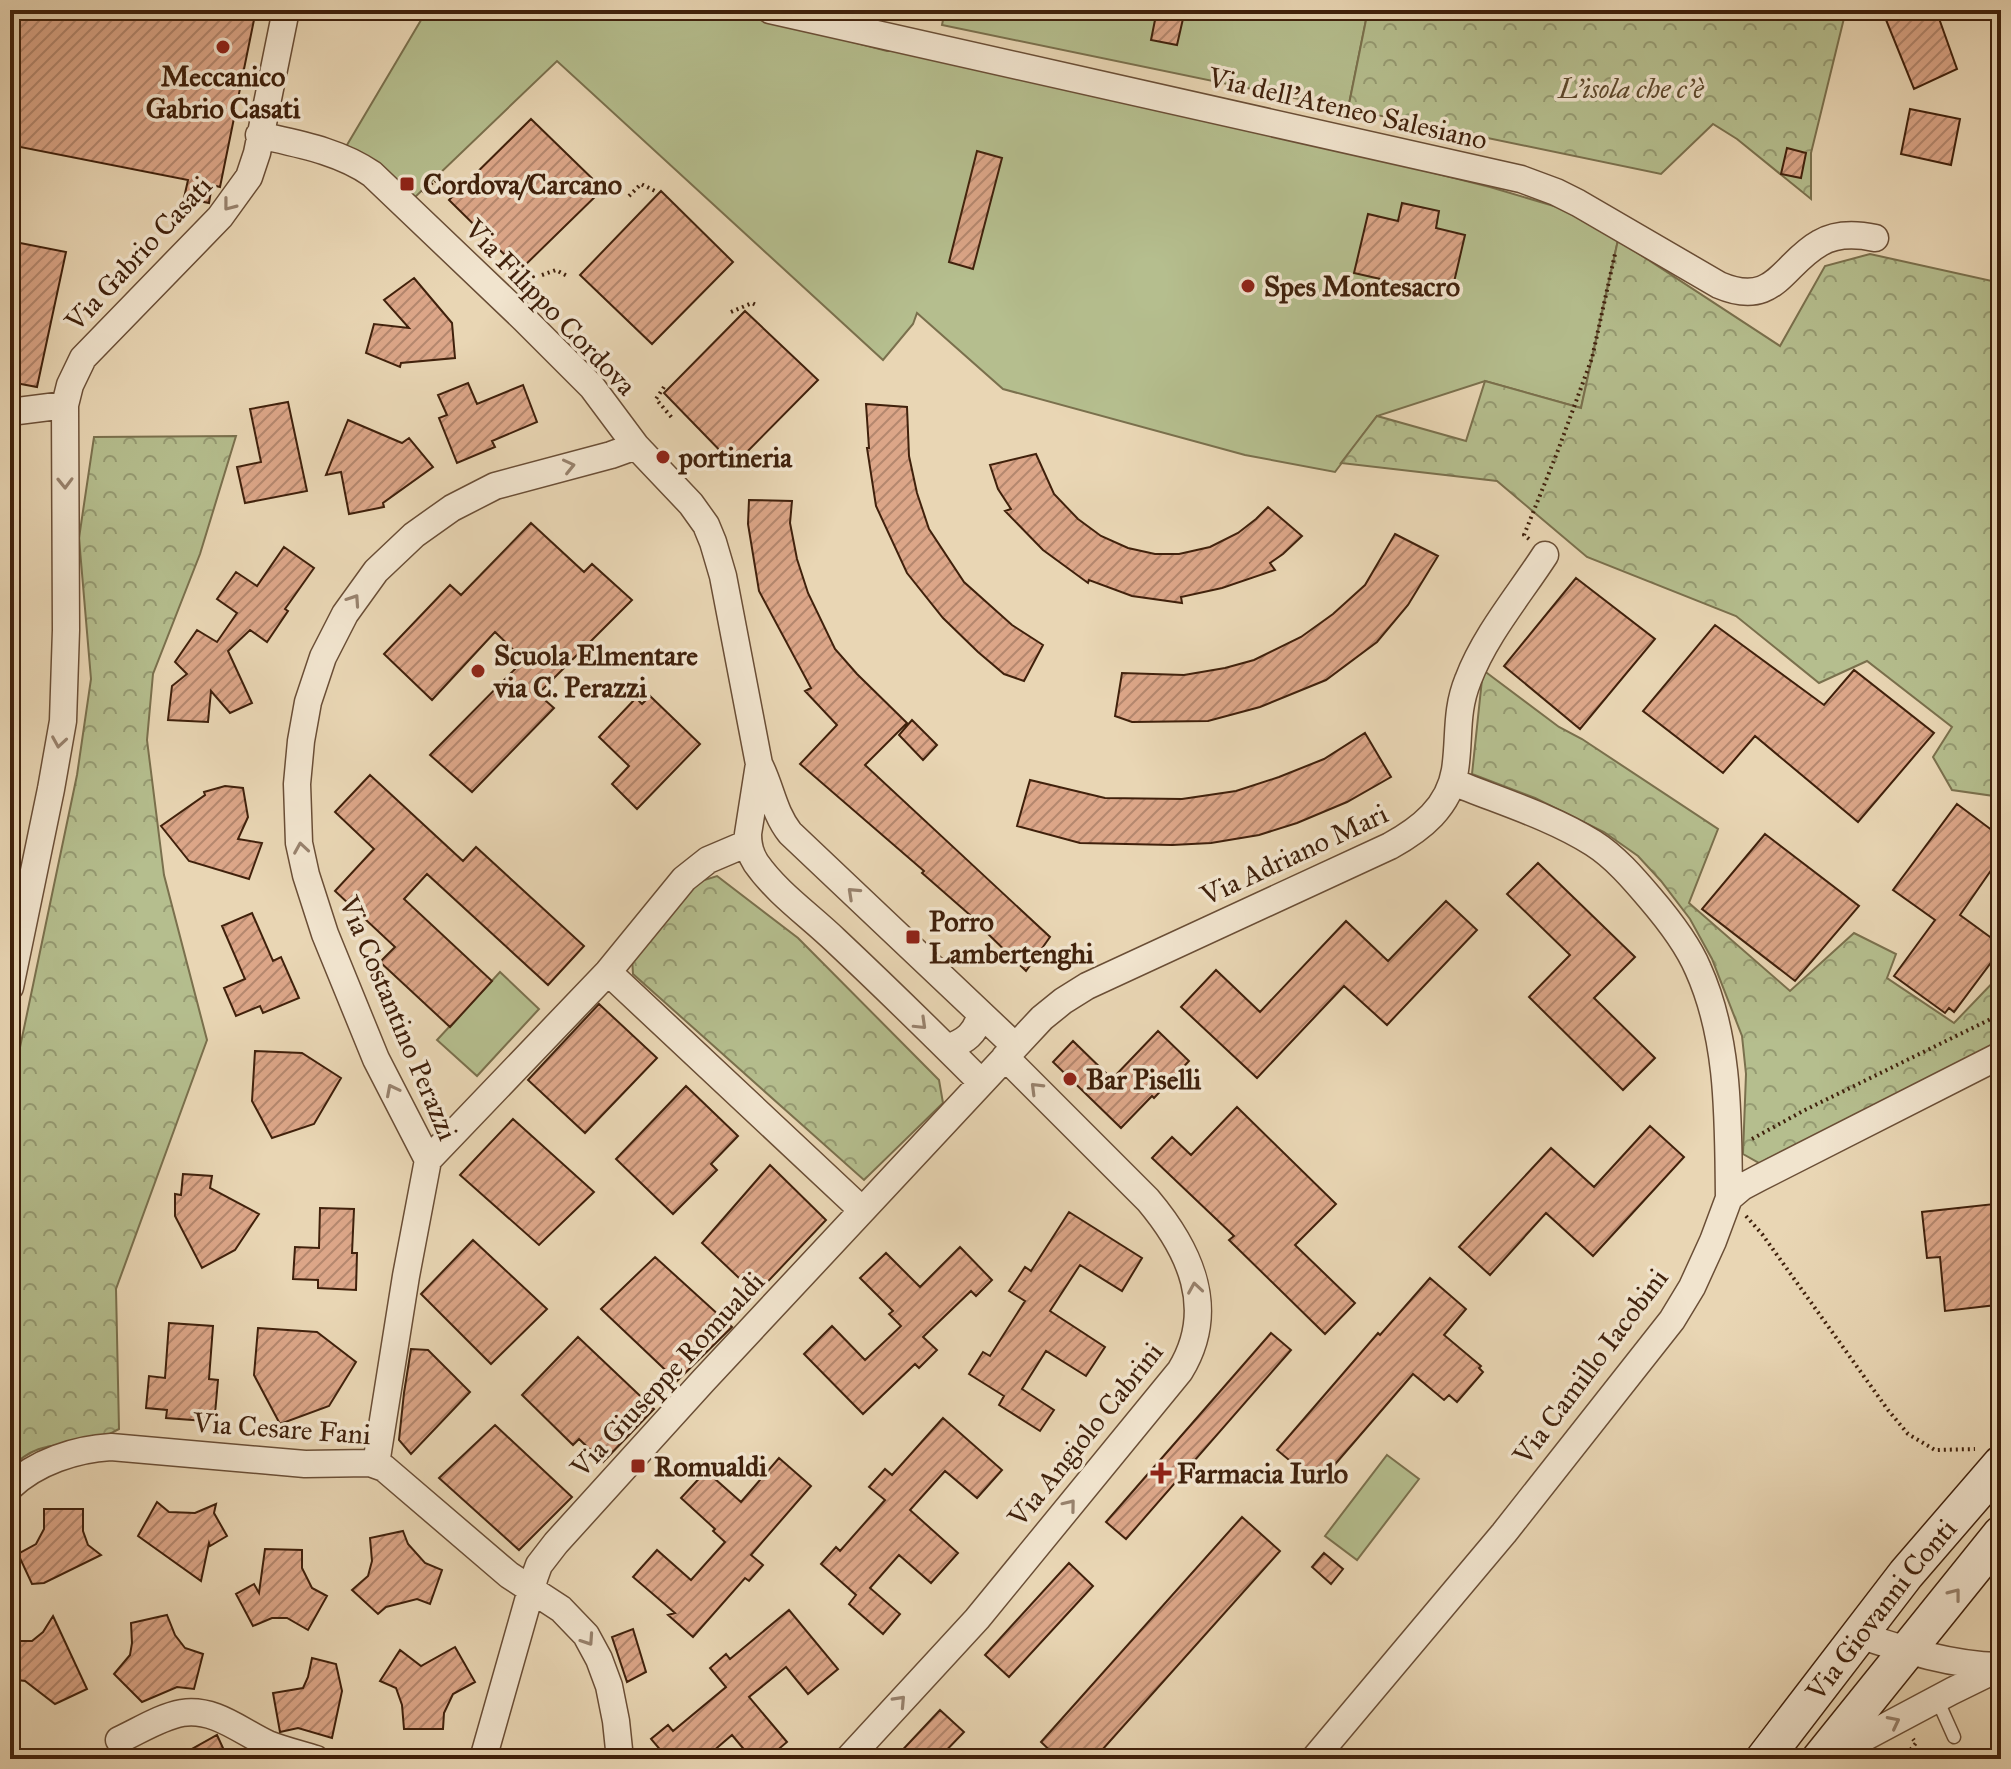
<svg xmlns="http://www.w3.org/2000/svg" width="2011" height="1769" font-family="'IM FELL Great Primer',serif">
  <style>
    .green { fill: #b5be8e; stroke: #7a704d; stroke-width: 2 }
    .forest { fill: url(#forest-crowns); stroke: #7a704d; stroke-width: 2 }
    .building { fill: url(#building-hatch); stroke: #40210c; stroke-width: 2 }
    .lines { fill: none; stroke-linecap: round; stroke-linejoin: round }
    .service-casing { stroke: #6a4e36; stroke-width: 15 }
    .minor-casing { stroke: #6a4e36; stroke-width: 29 }
    .secondary-casing { stroke: #40210c; stroke-width: 39 }
    .path { stroke: #40210c; stroke-width: 4; stroke-dasharray: 2 4; stroke-linecap: butt }
    .service { stroke: #f1e4ce; stroke-width: 12 }
    .minor { stroke: #f1e4ce; stroke-width: 26 }
    .secondary { stroke: #f1e4ce; stroke-width: 36 }
    .oneway { stroke: #98826d }
    .poi-dot { fill: #8f2418; stroke: #f1e4ce; stroke-width: 3 }
    .labels { text-anchor: middle; stroke-width: 7; stroke-linejoin: round; paint-order: stroke }
    .poi-label { font-size: 28px; font-weight: bold; fill: #40210c; stroke: #f1e4ce; text-anchor: start }
    .park-label { font-size: 28px; font-style: italic; fill: #5d482c; stroke: #f1e4ce }
    .street-label { font-size: 28px; fill: #40210c; stroke: #f1e4ce }
  </style>
  <defs>
    <pattern id="forest-crowns" width="20" height="18" patternUnits="userSpaceOnUse" patternTransform="scale(2)"><rect width="20" height="18" fill="#b5be8e"/><path d="M2 6a3 3 0 1 1 6 0M12 15a3 3 0 1 1 6 0" fill="none" stroke="#959a72"/></pattern>
    <pattern id="building-hatch" width="6" height="6" patternUnits="userSpaceOnUse" patternTransform="scale(2)"><rect width="6" height="6" fill="#dca688"/><path d="M-1 1l2-2M0 6l6-6M5 7l2-2" fill="none" stroke="#b4876e"/></pattern>
  </defs>
  <rect width="100%" height="100%" fill="#e9d6b4"/>
  <filter id="stains"><feTurbulence type="fractalNoise" baseFrequency=".0025" numOctaves="4"/><feColorMatrix values="0 0 0 0 .2 0 0 0 0 .09 0 0 0 0 .02 0 0 0 .5 -.17"/></filter>
  <radialGradient id="worn" r=".72"><stop offset=".6" stop-color="#630" stop-opacity="0"/><stop offset="1" stop-color="#630" stop-opacity=".3"/></radialGradient>
  <path class="green" d="M427,10H731L887,51H906L1223,120L1490,187L1581,214L1618,240L1581,408L1485,381L1377,416L1335,472L1245,455L1003,389L917,313L913,324L883,360L557,61L411,201L344,150Z
    M945,10H1368L1348,109L942,25Z
    M500,972L539,1009L477,1076L437,1040Z
    M1387,1455L1419,1479L1357,1560L1325,1536Z"/>
  <path class="forest" d="M1368,10H1846L1811,153V199L1737,139L1713,124L1661,174L1348,109Z
    M1618,240L1780,346L1825,266L1870,254L2001,283V684L1998,696L2001,699V797L1952,790L1933,757L1952,727L1867,661L1819,683L1736,616L1587,557L1497,481L1341,463L1377,416L1466,441L1485,381L1581,408Z
    M236,436L200,554L153,674L147,740L164,875L207,1040L116,1289L119,1429C111,1433 103,1438 95,1440C60,1448 38,1439 10,1469V1095L77,775L91,679L79,538L94,437Z
    M1483,670L1559,727L1582,739L1718,829L1689,903L1790,991L1854,933L1896,954L1887,978L1954,1023L2001,974V1045L1761,1164L1743,1154L1746,1074L1742,1036L1712,959L1690,919L1661,881L1638,856L1604,832L1535,798L1472,774Z
    M717,876L798,938L939,1080L943,1103L864,1180L633,974L632,957L698,882Z"/>
  <path class="building" d="M10,10H256L220,187L212,185L209,203L184,198L188,180L10,145Z
    M1157,10H1185L1177,45L1151,40Z
    M1882,10H1936L1957,69L1914,89Z
    M1910,109L1960,119L1951,165L1901,154Z
    M531,119L603,189L520,270L449,200Z
    M1787,148L1806,153L1801,178L1781,174Z
    M977,151L1002,158L973,269L949,262Z
    M661,191L733,262L652,344L580,275Z
    M1402,203L1439,211L1436,228L1465,235L1451,295L1354,273L1368,214L1398,221Z
    M10,241L66,252L37,387L10,382Z
    M414,278L452,323L455,358L401,363L400,367L366,353L374,324L409,328L384,300Z
    M745,311L818,380L734,465L664,393Z
    M468,383L477,404L523,385L537,422L492,441L495,447L457,463L439,418L447,415L438,395Z
    M288,402L307,491L245,503L237,467L261,462L250,409Z
    M866,404L907,407L909,456L917,493L929,529L964,582L1012,625L1043,645L1024,681L1004,674L978,652L943,618L907,573L876,506L867,448H869Z
    M348,420L402,443L409,438L433,467L383,503L384,507L349,514L341,472L326,475Z
    M1036,454L1054,494L1078,519L1101,536L1128,548L1155,554H1179L1210,547L1238,533L1256,519L1268,507L1302,536L1283,554L1270,563L1275,570L1222,588L1181,597L1182,603L1132,596L1089,580L1088,583L1043,550L1005,511L1011,509L998,489L990,465Z
    M749,500L792,501L790,523L797,559L808,593L835,649L857,674L907,723L865,765L1050,937L1026,971L984,930L986,929L922,873L924,871L800,764L837,725L805,691L811,688L759,591L748,524Z
    M531,523L584,572L592,564L632,600L538,694L554,708L472,792L430,755L524,660L495,632L432,700L384,654L450,585L461,595Z
    M1395,534L1438,556L1408,605L1377,642L1326,680L1260,707L1208,721L1132,722L1115,716L1122,673L1184,675L1225,668L1254,660L1301,637L1333,614L1365,585Z
    M284,547L314,568L285,609L288,611L267,642L250,630L228,651L252,703L230,713L211,691L208,722L168,720L172,686L187,674L175,662L197,630L217,642L237,613L217,599L236,572L257,586Z
    M1576,578L1655,639L1580,729L1504,666Z
    M1715,625L1824,705L1854,670L1934,733L1858,822L1755,736L1723,773L1643,711Z
    M650,696L700,744L637,809L612,784L629,766L599,737L636,698L642,704Z
    M912,720L937,745L923,760L899,735Z
    M1365,733L1391,777L1347,802L1297,823L1259,835L1211,843L1172,845L1080,843L1017,826L1030,780L1105,798L1182,799L1236,791L1279,777L1324,759Z
    M370,775L463,861L476,847L584,946L548,985L427,874L404,899L492,981L450,1027L380,962L395,947L335,891L374,849L335,812Z
    M225,786L243,788L248,817L238,839L262,843L249,879L189,861L161,826L205,795L204,792Z
    M1957,804L2001,837V856L1960,915L2001,945V967L1993,960L1954,1012L1949,1008L1945,1013L1894,976L1935,920L1893,890Z
    M1765,834L1859,906L1795,981L1702,909Z
    M1538,863L1635,957L1594,998L1655,1058L1623,1090L1529,997L1570,955L1507,894Z
    M1446,901L1477,930L1387,1025L1344,986L1257,1078L1181,1007L1216,970L1260,1012L1346,921L1388,961Z
    M252,913L273,961L281,957L299,998L263,1013L260,1006L236,1016L224,988L245,979L222,926Z
    M599,1004L657,1058L585,1133L528,1080Z
    M1158,1031L1189,1061L1154,1098L1152,1096L1121,1128L1053,1062L1073,1041L1112,1079Z
    M255,1051L302,1053L341,1078L314,1124L272,1138L252,1101Z
    M686,1086L738,1136L711,1164L717,1170L673,1214L616,1159Z
    M1237,1107L1336,1204L1295,1245L1355,1303L1325,1334L1229,1240L1234,1236L1152,1158L1172,1137L1191,1155Z
    M513,1119L594,1192L539,1245L460,1175Z
    M1650,1126L1684,1157L1593,1256L1546,1213L1490,1275L1459,1247L1551,1148L1594,1187Z
    M770,1165L826,1220L756,1294L702,1243Z
    M183,1174L212,1176L210,1188L259,1214L235,1250L202,1268L175,1216V1194L181,1195Z
    M1994,1204L1999,1251L1991,1252L1996,1305L1945,1311L1940,1257L1927,1258L1922,1212Z
    M320,1208L354,1209L352,1253H357L356,1290L318,1288V1280L293,1279L295,1247L319,1248Z
    M1069,1212L1142,1258L1122,1291L1080,1265L1050,1311L1105,1347L1086,1376L1046,1351L1022,1389L1054,1410L1040,1431L999,1405L1004,1396L969,1374L983,1352L990,1356L1025,1301L1009,1291L1025,1267L1031,1271Z
    M473,1240L547,1309L491,1364L421,1294Z
    M960,1247L992,1280L976,1296L971,1291L923,1337L937,1350L919,1368L915,1364L863,1414L804,1354L832,1326L865,1360L901,1326L889,1314L893,1311L860,1278L886,1253L920,1287Z
    M655,1257L732,1327L677,1381L601,1309Z
    M1430,1278L1466,1309L1444,1335L1481,1366L1479,1368L1483,1372L1457,1402L1449,1395L1444,1400L1413,1374L1318,1484L1277,1450L1378,1333L1380,1335Z
    M169,1323L213,1326L209,1379L218,1380L215,1414L206,1413L205,1421L166,1418L167,1410L146,1408L149,1376L165,1378Z
    M258,1328L317,1332L356,1362L329,1406L280,1424L254,1375Z
    M1271,1333L1291,1350L1126,1539L1106,1522Z
    M578,1337L654,1409L603,1462L579,1439L573,1445L522,1395Z
    M411,1349L428,1350L470,1392L411,1454L399,1440L404,1393Z
    M943,1418L1002,1470L977,1498L945,1471L910,1510L958,1553L931,1583L899,1555L870,1588L900,1614L883,1634L849,1604L856,1595L821,1564L836,1547L840,1551L885,1500L869,1487L885,1469L892,1475Z
    M495,1425L572,1497L519,1550L439,1478Z
    M779,1458L811,1486L751,1555L763,1565L749,1581L745,1578L693,1637L668,1615L675,1613L633,1577L657,1550L691,1580L725,1542L713,1531L715,1529L681,1498L706,1471L741,1502Z
    M157,1502L169,1512L195,1513L216,1504L214,1513L227,1536L210,1546L209,1543L201,1581L138,1536Z
    M44,1509H83V1531L88,1545L101,1555L44,1583L32,1584L18,1554L36,1544L44,1529Z
    M1242,1517L1280,1551L1094,1759H1059L1041,1742Z
    M403,1531L408,1544L425,1563L442,1570L430,1604L417,1599L386,1607L378,1614L352,1590L368,1576L372,1561L370,1538Z
    M265,1549L302,1550V1568L312,1588L327,1596L308,1630L287,1618H272L253,1626L236,1594L254,1584L259,1593Z
    M1324,1553L1343,1569L1331,1584L1312,1567Z
    M1069,1563L1093,1586L1009,1677L985,1655Z
    M789,1610L838,1669L808,1694L786,1667L749,1697L787,1742L767,1759H752L732,1735L704,1759H668L651,1739L668,1725L673,1731L726,1687L710,1668L726,1654L730,1659Z
    M167,1615L175,1635L185,1648L203,1654L194,1689L177,1687L142,1702L114,1674L130,1655L132,1643L131,1623Z
    M53,1616L87,1689L55,1704L25,1681L10,1679V1641H32L43,1632Z
    M633,1629L646,1672L627,1682L612,1637Z
    M455,1647L475,1682L453,1694L444,1713L443,1729H404L402,1705L396,1688L380,1681L400,1650L421,1666Z
    M312,1658L336,1664L342,1691L332,1738L298,1728L280,1732L273,1693L303,1688L308,1677Z
    M940,1710L964,1732L938,1759H894Z
    M217,1735L228,1759H174Z"/>
  <g class="lines">
    <g class="service-casing">
      <path id="service" d="M1937,1699L1954,1737"/>
    </g>
    <g class="minor-casing">
      <path id="minor" d="M770,10L1521,179L1556,192L1578,203L1719,285C1775,309 1782,264 1820,243C1837,233 1856,234 1875,238
        M259,135C298,144 339,151 372,174L524,319L592,387L636,446L691,504L706,525L713,542L723,576L759,764L748,834C748,845 750,854 756,863C777,893 809,915 835,940C885,987 933,1034 981,1082
        M10,412L65,405
        M760,766C771,788 774,813 790,833L1015,1046
        M1453,782C1499,801 1550,816 1593,843C1615,857 1633,878 1650,898C1668,919 1687,943 1698,969C1730,1040 1728,1121 1729,1198
        M608,972L862,1210
        M10,987L51,789L63,721L66,630L65,405L70,385L83,358L220,217L249,177L257,153L286,10
        M947,1048C966,1041 975,1034 981,1014
        M428,1160L608,972L684,879L708,860L748,843
        M376,1464L406,1276L428,1160L376,1059L325,934L306,875L299,843L297,784L301,741L308,702L323,657L345,614L376,571L414,535L452,508L495,486L611,455L636,446
        M10,1487C36,1462 76,1449 111,1447L305,1464L370,1463L384,1468L509,1575L561,1609L586,1635L599,1659L609,1686L616,1721L620,1759
        M1859,1635C1905,1650 1950,1665 1999,1666
        M119,1740C139,1731 160,1717 182,1713C215,1708 240,1731 268,1744C283,1750 300,1754 316,1759
        M1828,1757L1952,1691L2001,1667
        M483,1759L535,1576L539,1565L556,1543L703,1381L1042,1018L1063,1001L1087,986L1390,846C1421,829 1449,807 1455,770C1460,738 1455,712 1468,680C1485,635 1519,595 1545,555
        M848,1759L977,1619L1180,1371C1218,1309 1190,1250 1148,1200L1005,1057
        M1314,1759L1504,1533L1672,1320L1692,1287L1713,1241L1729,1198L1742,1187L1759,1178L2001,1055"/>
    </g>
    <g class="secondary-casing">
      <g id="secondary">
        <path id="s1" d="M1764,1759L1906,1574L2001,1464"/>
        <path d="M1820,1759L2001,1534"/>
      </g>
    </g>
    <path class="path" d="M422,192L435,180L451,194
      M629,196L641,184L655,191
      M542,275L556,270L569,277
      M731,312L752,303L758,306
      M664,387L656,399L673,419
      M1529,539L1524,535L1557,453L1592,358L1615,254
      M1752,1139L1803,1111L2001,1014
      M1746,1216L1762,1234L1888,1410L1908,1434L1935,1450L1975,1449
      M1903,1759L1916,1743L1913,1739"/>
    <use href="#service" class="service"/>
    <use href="#minor" class="minor"/>
    <use href="#secondary" class="secondary"/>
  </g>
  <defs><path id="oneway-chevron" d="M-2-3.5L2.5 0L-2 3.5" fill="none" stroke-width="1.6" stroke-linecap="round" stroke-linejoin="round" transform="scale(2)"/></defs>
  <g class="oneway">
    <use href="#oneway-chevron" transform="translate(229 205) rotate(128)"/>
    <use href="#oneway-chevron" transform="translate(569 466) rotate(-13)"/>
    <use href="#oneway-chevron" transform="translate(65 483) rotate(89)"/>
    <use href="#oneway-chevron" transform="translate(354 600) rotate(-56)"/>
    <use href="#oneway-chevron" transform="translate(59 742) rotate(99)"/>
    <use href="#oneway-chevron" transform="translate(301 848) rotate(-99)"/>
    <use href="#oneway-chevron" transform="translate(853 893) rotate(-137)"/>
    <use href="#oneway-chevron" transform="translate(921 1024) rotate(44)"/>
    <use href="#oneway-chevron" transform="translate(1036 1088) rotate(-135)"/>
    <use href="#oneway-chevron" transform="translate(392 1090) rotate(-117)"/>
    <use href="#oneway-chevron" transform="translate(1195 1288) rotate(-99)"/>
    <use href="#oneway-chevron" transform="translate(1070 1505) rotate(-51)"/>
    <use href="#oneway-chevron" transform="translate(1955 1594) rotate(-52)"/>
    <use href="#oneway-chevron" transform="translate(588 1640) rotate(56)"/>
    <use href="#oneway-chevron" transform="translate(900 1701) rotate(-47)"/>
    <use href="#oneway-chevron" transform="translate(1894 1722) rotate(-27)"/>
  </g>
  <g class="poi-dot">
    <circle cx="223" cy="47" r="8"/>
    <rect x="399" y="176" width="16" height="16" rx="4"/>
    <circle cx="1248" cy="286" r="8"/>
    <circle cx="663" cy="457" r="8"/>
    <circle cx="478" cy="671" r="8"/>
    <rect x="905" y="929" width="16" height="16" rx="4"/>
    <circle cx="1070" cy="1079" r="8"/>
    <rect x="630" y="1458" width="16" height="16" rx="4"/>
    <path d="M1157 1461h8v8h8v8h-8v8h-8v-8h-8v-8h8z"/>
  </g>
  <g class="labels">
    <g class="poi-label">
      <text x="223" y="86" text-anchor="middle">Meccanico<tspan x="223" dy="32">Gabrio Casati</tspan></text>
      <text x="423" y="194">Cordova/Carcano</text>
      <text x="1264" y="296">Spes Montesacro</text>
      <text x="679" y="467">portineria</text>
      <text x="494" y="665">Scuola Elmentare<tspan x="494" dy="32">via C. Perazzi</tspan></text>
      <text x="929" y="931">Porro<tspan x="929" dy="32">Lambertenghi</tspan></text>
      <text x="1086" y="1089">Bar Piselli</text>
      <text x="654" y="1476">Romualdi</text>
      <text x="1177" y="1483">Farmacia Iurlo</text>
    </g>
    <g class="park-label">
      <text x="1631" y="98">L'isola che c'è</text>
    </g>
    <g class="street-label">
      <text transform="translate(1348 108) rotate(13)" y="10">Via dell'Ateneo Salesiano</text>
      <text transform="translate(138 253) rotate(-47)" y="10">Via Gabrio Casati</text>
      <text transform="translate(551 307) rotate(46)" y="10">Via Filippo Cordova</text>
      <text transform="translate(1294 854) rotate(-25)" y="10">Via Adriano Mari</text>
      <text transform="translate(399 1018) rotate(67)" y="10">Via Costantino Perazzi</text>
      <text transform="translate(1590 1366) rotate(-53)" y="10">Via Camillo Iacobini</text>
      <text transform="translate(667 1374) rotate(-47)" y="10">Via Giuseppe Romualdi</text>
      <text transform="translate(282 1428) rotate(4)" y="10">Via Cesare Fani</text>
      <text transform="translate(1085 1434) rotate(-51)" y="10">Via Angiolo Cabrini</text>
      <text dy="10" stroke="none"><textPath href="#s1" startOffset="190">Via Giovanni Conti</textPath></text>
    </g>
  </g>
  <rect width="2011" height="1769" fill="none" stroke="#e9d6b4" stroke-width="40"/>
  <rect x="12" y="12" width="1987" height="1745" fill="none" stroke="#40210c" stroke-width="4"/>
  <rect x="20" y="20" width="1971" height="1729" fill="none" stroke="#40210c" stroke-width="2"/>
  <rect width="100%" height="100%" filter="url(#stains)"/>
  <rect width="100%" height="100%" fill="url(#worn)"/>
</svg>
